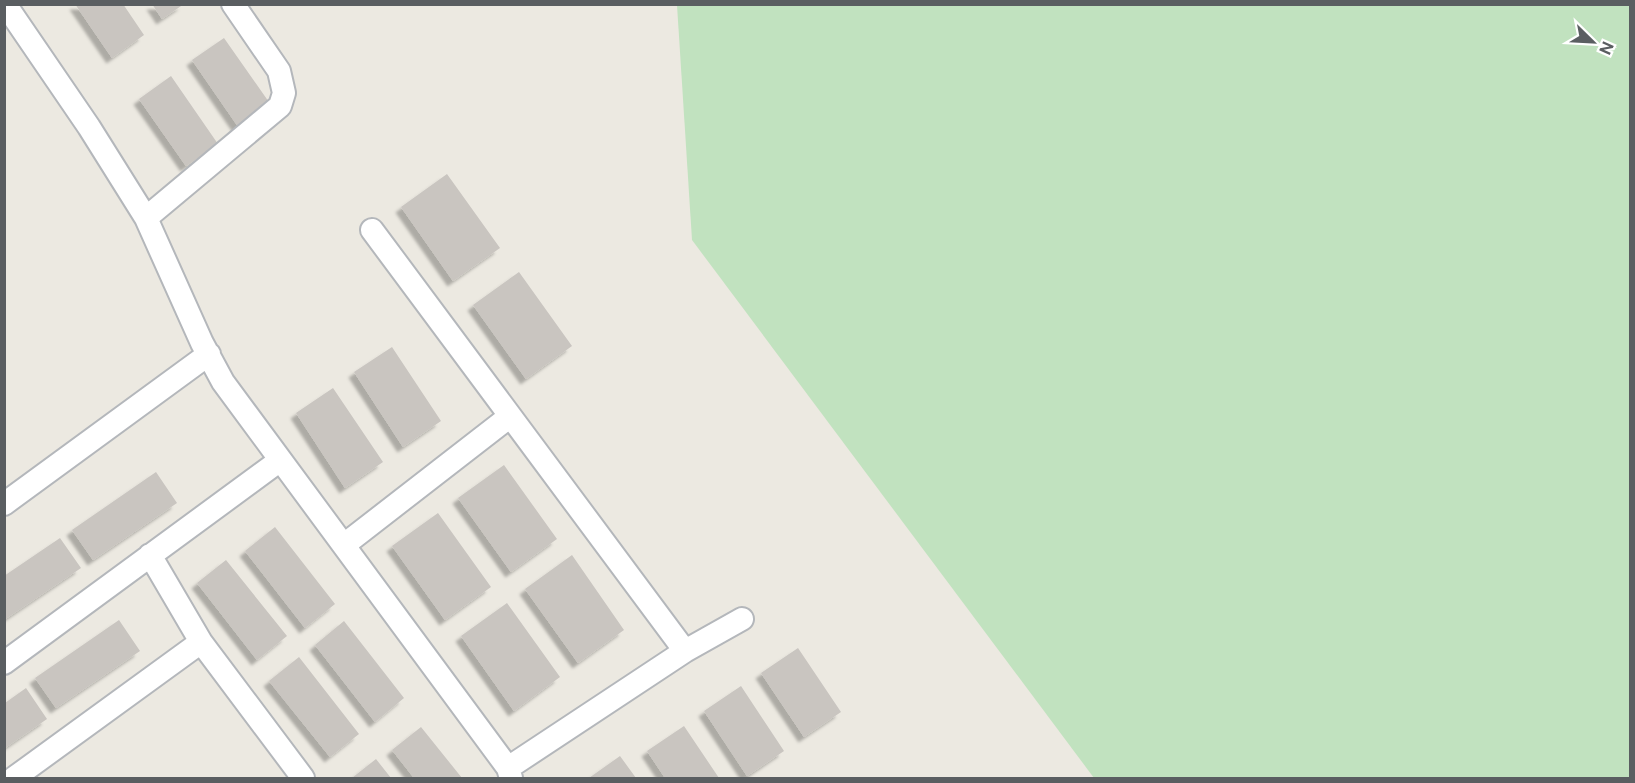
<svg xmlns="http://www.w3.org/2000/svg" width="1635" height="783" font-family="'Public Sans',sans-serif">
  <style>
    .green { fill: #c1e2bf }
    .building { fill: #c9c5c0; filter: url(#shadow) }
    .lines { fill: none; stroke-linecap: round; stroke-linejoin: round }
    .minor-casing { stroke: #b4b7bb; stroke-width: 26 }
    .minor { stroke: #fff; stroke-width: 22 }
  </style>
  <defs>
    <filter id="shadow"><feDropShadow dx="-5.5" dy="5.5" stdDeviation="1.5" flood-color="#0004"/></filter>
  </defs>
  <rect width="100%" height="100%" fill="#ece9e1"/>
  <path class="green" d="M677,5H1630V778H1094L692,240Z"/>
  <path class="building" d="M75,4H123L144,35L112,58Z
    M152,4H184L162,19Z
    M224,38L271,105L239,128L192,60Z
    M171,76L218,144L186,166L139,99Z
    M447,174L500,248L453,281L401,207Z
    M519,272L572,346L526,379L473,305Z
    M392,347L441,421L403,447L354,372Z
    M333,388L383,462L345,488L296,413Z
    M504,465L557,539L511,572L458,498Z
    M156,472L177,503L93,560L72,530Z
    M438,513L491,587L445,620L392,546Z
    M275,527L335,604L305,628L245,551Z
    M60,538L81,568L4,620V576Z
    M572,555L624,630L578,663L525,589Z
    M226,560L287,636L257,660L197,583Z
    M507,603L560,677L514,711L461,636Z
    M119,620L140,651L56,708L35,678Z
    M344,621L404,698L375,722L315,645Z
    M798,648L841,712L804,737L761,673Z
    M299,657L359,734L330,757L269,681Z
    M741,686L784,751L747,776L704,711Z
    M26,688L47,719L5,748V703Z
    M684,726L719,778H665L647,751Z
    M421,727L462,778H414L392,750Z
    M620,756L636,778H589Z
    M376,759L391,778H352Z"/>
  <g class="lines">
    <g class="minor-casing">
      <path id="minor" d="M5,4L89,127L146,218L202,343L223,382L508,768L511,778
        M146,218L280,106L284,93L279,71L233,4
        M372,230L685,651L508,768
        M4,504L209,354
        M344,545L509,417
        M150,555L201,642L303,778
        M685,651L742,619
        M4,663L279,461
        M14,778L201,642"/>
    </g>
    <use href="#minor" class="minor"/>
  </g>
  <rect width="1635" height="783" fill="none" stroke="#5a5e61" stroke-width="12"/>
  <g transform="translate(1593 42) rotate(114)" stroke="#ffffff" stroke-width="4.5" paint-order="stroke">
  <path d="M0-4.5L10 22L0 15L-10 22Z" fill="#5a5e61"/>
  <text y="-9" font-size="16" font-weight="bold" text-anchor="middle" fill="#5a5e61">N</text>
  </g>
</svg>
